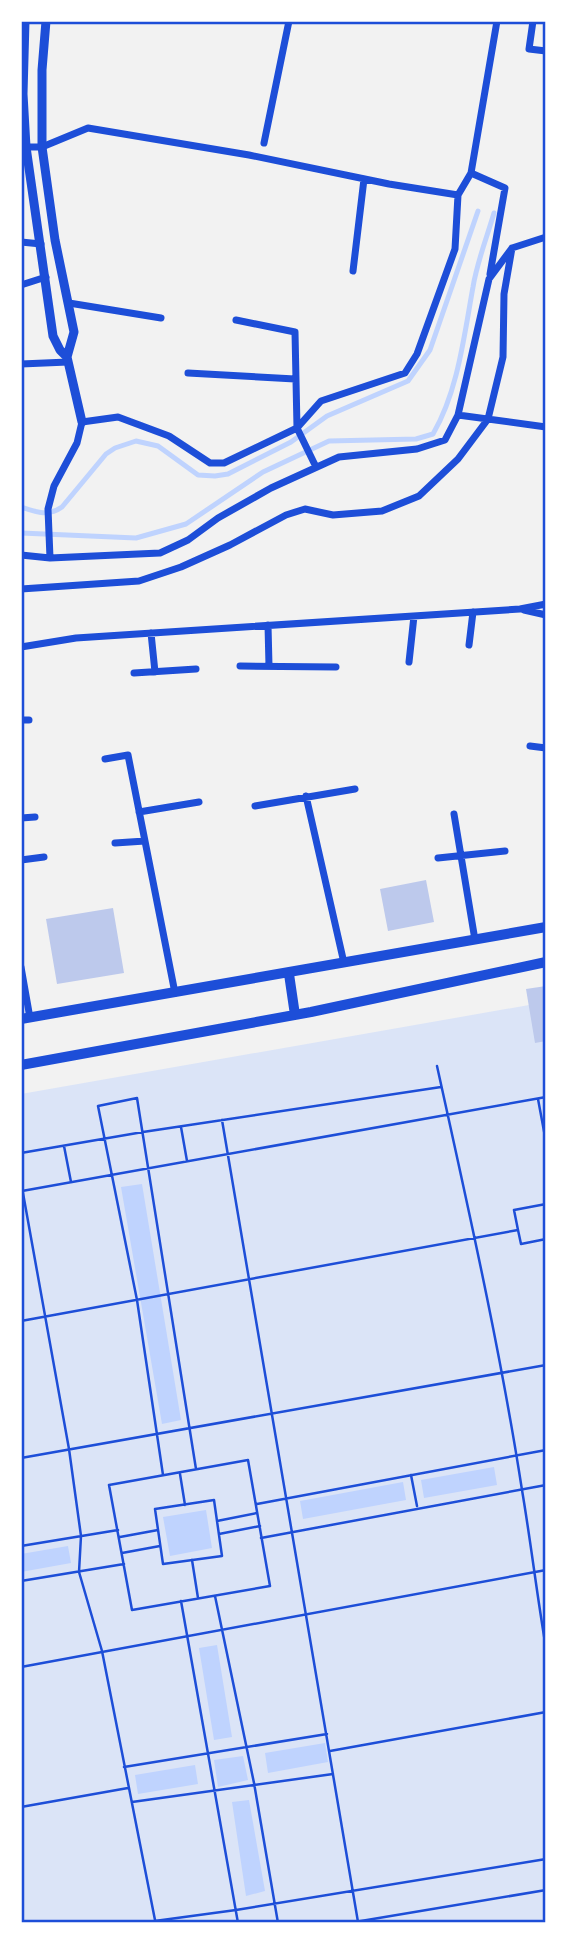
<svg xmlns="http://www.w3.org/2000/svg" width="567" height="1944" font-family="'Nunito Sans',sans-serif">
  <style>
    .green { fill: #dbe4f7 }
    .water { fill: #bfd3fe }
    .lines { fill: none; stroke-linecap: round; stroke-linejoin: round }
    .stream { stroke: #bfd3fe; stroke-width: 5 }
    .building { fill: #bdc9ec }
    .path { stroke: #1d4ed8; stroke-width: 2.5 }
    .minor { stroke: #1d4ed8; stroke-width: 7 }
    .tertiary { stroke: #1d4ed8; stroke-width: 9 }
    .secondary { stroke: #1d4ed8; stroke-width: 10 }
    .neatline { fill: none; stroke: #1d4ed8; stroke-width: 2.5 }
  </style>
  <rect width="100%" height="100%" fill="#f2f2f2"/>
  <path class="green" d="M546,1002V1923H21V1094Z"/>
  <path class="water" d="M142,1184L181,1420L162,1424L121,1187Z
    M494,1467L497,1485L424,1498L421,1480Z
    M403,1482L406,1500L303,1519L300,1501Z
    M206,1510L212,1548L170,1556L163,1517Z
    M68,1546L71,1563L21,1572V1554Z
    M217,1645L232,1737L214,1740L199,1648Z
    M325,1743L328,1762L268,1773L265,1753Z
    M243,1756L248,1780L218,1787L214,1760Z
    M195,1765L198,1784L138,1794L135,1775Z
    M249,1800L265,1891L246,1896L232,1802Z"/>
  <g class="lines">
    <path class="stream" d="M21,507C36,512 48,517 62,507L106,454L115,448L136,441L158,446L198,475L215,476L228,474L291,442L327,416L408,381L430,350L478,211
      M21,533L136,538L186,524L263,472L329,441L416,439L433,434C458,391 464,336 473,287C477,262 487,237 494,213"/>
  </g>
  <path class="building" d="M426,880L434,922L388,931L380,889Z
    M113,908L124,973L57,984L46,919Z
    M546,986V1041L535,1043L526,989Z"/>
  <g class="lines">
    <path class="path" d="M437,1066C468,1207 500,1348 522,1490C531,1543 537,1596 546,1648
      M538,1099L546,1142
      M222,1120L358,1922
      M181,1127L187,1161
      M64,1146L71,1182
      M21,1153L143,1132L441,1087
      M21,1182L69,1449L81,1536L79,1572L102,1651L155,1920
      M22,1191L546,1097
      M518,1230L514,1210L546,1204
      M21,1321L518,1230L521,1244L546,1239
      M21,1458L546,1365
      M248,1460L270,1586L132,1610L109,1485Z
      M180,1474L185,1505
      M163,1475L137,1300L98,1106L137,1098L196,1469
      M411,1475L417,1506
      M214,1500L222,1556L163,1564L155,1509Z
      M257,1504L546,1450
      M217,1521L257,1513
      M219,1534L260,1526
      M120,1537L158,1530
      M261,1538L546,1485
      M21,1546L118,1530
      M122,1553L160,1546
      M192,1560L198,1598
      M21,1581L124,1564
      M215,1596L254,1783L278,1923
      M181,1601L238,1923
      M21,1667L546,1570
      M330,1751L546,1712
      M124,1767L327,1734
      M132,1802L333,1774
      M21,1807L128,1788
      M140,1923L236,1910L546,1859
      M349,1923L546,1890"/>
    <path class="minor" d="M533,21L529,49L546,51
      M264,143L289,21
      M21,147H42L88,128L249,155L389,184L458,195
      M471,173L505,188L490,274
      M21,242L41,244
      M353,271L364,179
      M21,285L46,277
      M69,303L161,318
      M236,320L295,332L297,428L316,467
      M21,364L68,362
      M188,373L295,379
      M458,415L546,427
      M21,555L50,558L160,553L188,540L218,518L271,488L339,457L417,449L445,440L458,415L489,279L512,248L546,237
      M50,558L48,509L54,486L77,443L82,422L118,417L169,436L210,463H224L297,428L321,401L405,373L417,354L455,249L458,195L471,173L497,21
      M21,589L139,581L181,567L230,545L286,515L305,509L333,515L382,511L419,496L458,459L488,419L503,357L504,294L512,248
      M524,610L546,615
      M268,625L269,666
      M151,633L155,672
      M469,645L473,612
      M21,647L76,638L520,609L546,604
      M409,662L414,616
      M240,666L336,667
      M134,673L196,669
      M21,720H29
      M530,746L546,748
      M105,759L128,755L175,993
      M306,796L344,963
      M255,806L355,789
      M139,812L199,802
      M454,814L475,940
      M21,818L35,817
      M115,843L145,841
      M438,858L505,851
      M21,860L44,857
      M21,967L30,1018"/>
    <path class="tertiary" d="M25,21L23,94L26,147L53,336L60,350L67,357
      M46,21L42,70V147L55,240L74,332L67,357L82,422"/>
    <path class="secondary" d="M289,974L295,1015
      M21,1019L546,927
      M21,1065L311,1012L546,962"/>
  </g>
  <rect width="567" height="1944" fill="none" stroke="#ffffff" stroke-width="46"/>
  <rect x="23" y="23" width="521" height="1898" class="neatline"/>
</svg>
